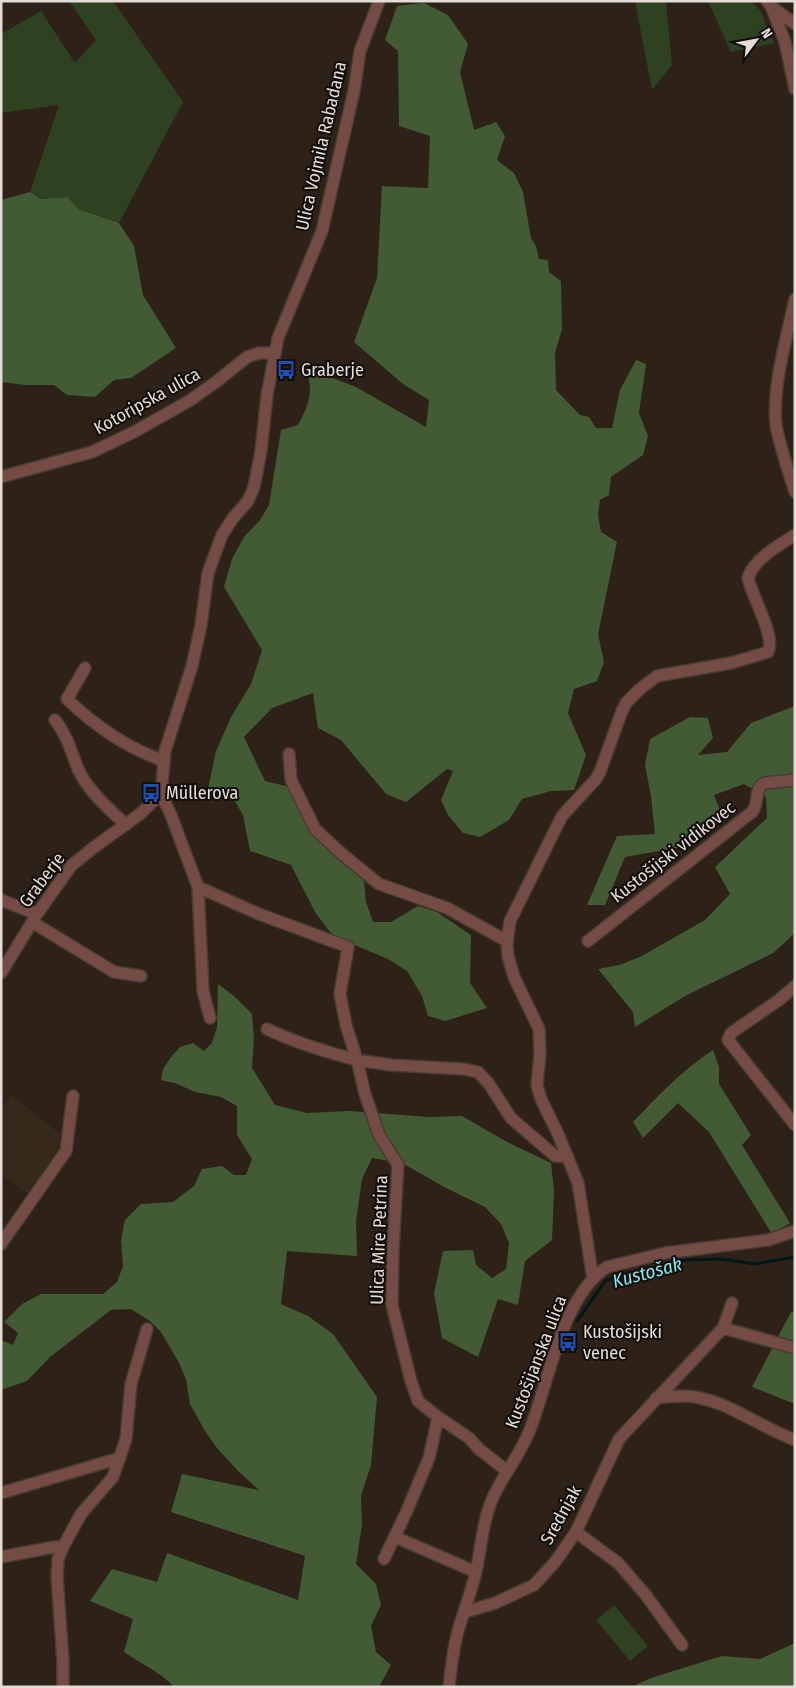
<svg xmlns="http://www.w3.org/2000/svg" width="796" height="1688" font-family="'Fira Sans Condensed',sans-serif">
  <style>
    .education { fill: #34291a }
    .green { fill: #2e4221 }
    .forest { fill: #435b35 }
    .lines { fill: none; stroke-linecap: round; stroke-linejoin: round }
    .stream { stroke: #031618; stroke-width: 3 }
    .minor-casing { stroke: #473b33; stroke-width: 14 }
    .minor { stroke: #754c45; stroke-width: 11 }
    .labels { text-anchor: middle; stroke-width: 4; stroke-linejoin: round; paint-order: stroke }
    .street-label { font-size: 18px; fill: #e4dcd6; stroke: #110c08 }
    .poi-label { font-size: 18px; fill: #e4dcd6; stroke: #110c08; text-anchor: start }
    .water-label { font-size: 19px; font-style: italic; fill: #81e8f3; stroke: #110c08 }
  </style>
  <rect width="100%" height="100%" fill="#2d2118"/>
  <path class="education" d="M11,1095L60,1134L58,1149L29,1194L1,1175V1109Z"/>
  <path class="green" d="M69,1H113L183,102L119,223L78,209L68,197L41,199L30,192L59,105L1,113V34L41,11L75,63L96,40Z
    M635,1H666L672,65L652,90Z
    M708,1H751L760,10L774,43L731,52Z
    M614,1605L648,1646L630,1661L596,1620Z"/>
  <path class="forest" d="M424,3L448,15L468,44L460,72L474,130L496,122L505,136L497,160L514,173L523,192L531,238L536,246L539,259L548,260L549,272L561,281L562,329L555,353L556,390L580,415L589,417L596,428H612L620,390L636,360L646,364L639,413L648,436L643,455L611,477L609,495L600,500L598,515L601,532L617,542L598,634L604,662L597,681L574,689L568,713L586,755L574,790L551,791L522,799L509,820L480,837L463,833L448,815L441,800L453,771L447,769L406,802L386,794L341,740L318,728L313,693L272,708L244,737L265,781L290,787L311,832L364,881L366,902L373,922H391L418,906L437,912L471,935L470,983L487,1008L445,1021L428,1016L422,996L407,971L388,959L333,936L315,912L291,865L250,851L243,815L233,798L208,789L216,751L231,717L251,684L262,650L224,587L232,559L244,537L260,520L269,505L281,430L298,425C309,404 314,392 306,368L356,387L426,427L429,400L403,384L354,342L377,278L382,186L428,188L430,136L399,126L398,51L385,40L397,6Z
    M30,192L41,199L68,197L78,209L119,223L134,246L143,295L176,348L131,378L114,380L95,397L67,395L54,385H25L1,382V200Z
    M795,706V933L773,953L685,996L635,1027L633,1012L598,969L619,965L640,957L705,920L730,894L715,867L767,818L766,797L744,784L714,795L723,818L688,846L625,857L605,905H587L617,836L655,834L651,796L645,765L650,739L690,717L708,718L713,738L698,755L727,752L751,723Z
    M218,984L234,996L252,1014L254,1038L252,1068L275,1105L307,1113L349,1111L429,1117L462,1116L507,1142L551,1163L554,1190L552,1240L525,1261L518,1305L498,1299L478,1357L442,1338L434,1293L443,1251L473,1250L476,1265L492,1278L506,1269L509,1243L501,1224L485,1207L446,1188L402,1163L372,1158L362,1179L356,1222L357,1256L287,1251L281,1304L308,1316L333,1334L377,1397L371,1465L361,1496L362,1524L356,1564L376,1584L381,1605L371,1626L376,1652L391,1665L379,1687H174C161,1672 141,1664 124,1652L133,1619L90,1601L112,1569L157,1582L167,1553L298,1600L305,1556L171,1512L182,1474L259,1490L239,1472L217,1448L205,1431L190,1404L186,1379L178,1361L161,1332L150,1321L131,1309L111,1310L50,1357L27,1381L1,1390V1340L13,1345L18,1333L4,1322L22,1304L41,1294H103L117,1282L123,1266L121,1240L125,1220L141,1204L173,1202L194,1186L202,1169L222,1166L234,1175H246L252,1159L237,1135V1106L221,1097L195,1092L175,1083L161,1080L163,1069L171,1057L180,1047L193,1043L204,1051L212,1043L217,1027Z
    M713,1050L719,1067V1084L751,1135L742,1145L790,1223L772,1234L709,1132L678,1103L643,1138L633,1122C658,1096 682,1070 713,1050Z
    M791,1312H795V1404L752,1387Z
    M795,1643V1687H631L651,1678L722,1656L760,1659Z"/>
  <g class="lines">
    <path class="stream" d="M577,1321L606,1280L686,1260L721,1259L755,1264L795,1257"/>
    <g class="minor-casing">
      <path id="minor" d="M767,1L771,6L785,42L795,89
        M772,7L795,24
        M795,299C787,337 772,386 776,425C779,444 789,473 795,492
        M1,477L92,452L134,432L189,401L216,382L247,357L259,353H274
        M85,668L67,699C95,726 127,748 164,761
        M55,720C67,735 71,751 78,769C88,791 109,809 126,825
        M289,754L291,780L315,829L342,854L379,884L447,908L507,941
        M161,794L171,815L198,887L203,991L210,1018
        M198,887L259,914L348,947L340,994L346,1025L357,1060L391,1065L463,1069L478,1072L489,1084L511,1118L555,1156L568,1157
        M1,900L37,914
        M32,922L114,972L141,976
        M588,941L752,812C760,803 753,788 765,783L795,780
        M1,973L37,914L71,866L93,848L140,814L161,794L165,751L192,666L201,625L208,573L222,535L233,518L248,501L254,487L261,451L267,395L278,338L322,231L354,91L360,51L379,1
        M795,986L779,1000L731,1033L728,1040L795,1125
        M267,1029C296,1043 326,1052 357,1060L365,1094L379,1135L398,1165L393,1248L392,1305L411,1381L418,1401L438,1417L469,1438L479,1449L507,1471
        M1,1244L66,1151L73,1096
        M593,1279L578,1183L558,1134L541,1099L537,1085L540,1054L539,1029L514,977L508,956L507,944L510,921L562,816L596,779L600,772L622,711L626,703L640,689L657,676L731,663L768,652C776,636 752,597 748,578C754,559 779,545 795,535
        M723,1328L795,1348
        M656,1398C665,1397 674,1396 683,1396C721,1396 759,1427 795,1440
        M1,1493L120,1458
        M406,1513L429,1458L438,1417
        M576,1532L618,1563L645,1594L682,1645
        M395,1537L476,1572
        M1,1557L54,1547H63
        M384,1559L404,1517
        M465,1612L495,1603L534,1585L555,1562L576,1532L619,1439L723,1328L732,1303
        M63,1687V1661L57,1577L58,1559L63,1547L81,1514L113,1477L126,1439L131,1384L147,1329
        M449,1687C451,1668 453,1649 458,1631C464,1611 471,1592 476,1572C481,1549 482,1524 491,1502C501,1477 519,1457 529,1432C549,1383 561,1297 607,1267L665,1253L768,1240L795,1231"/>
    </g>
    <use href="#minor" class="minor"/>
  </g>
  <defs>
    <g id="bus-bare" transform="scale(1.5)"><path d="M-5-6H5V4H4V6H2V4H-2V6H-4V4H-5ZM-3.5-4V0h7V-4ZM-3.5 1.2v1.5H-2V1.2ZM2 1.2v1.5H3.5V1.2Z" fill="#1a4fb4" stroke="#110c08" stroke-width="2.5" paint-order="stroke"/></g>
  </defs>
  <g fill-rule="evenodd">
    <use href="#bus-bare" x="286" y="370"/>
    <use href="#bus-bare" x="151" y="793"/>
    <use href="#bus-bare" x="568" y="1342"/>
  </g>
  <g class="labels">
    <g class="street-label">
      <text transform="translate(321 146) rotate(-77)" y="6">Ulica Vojmila Rabadana</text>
      <text transform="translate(147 401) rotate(-29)" y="6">Kotoripska ulica</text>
      <text transform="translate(673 852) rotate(-38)" y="6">Kustošijski vidikovec</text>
      <text transform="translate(42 880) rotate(-53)" y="6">Graberje</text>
      <text transform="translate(379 1240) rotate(-88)" y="6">Ulica Mire Petrina</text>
      <text transform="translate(536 1362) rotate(-69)" y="6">Kustošijanska ulica</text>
      <text transform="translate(561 1515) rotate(-61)" y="6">Srednjak</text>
    </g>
    <g class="poi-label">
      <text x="301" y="376">Graberje</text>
      <text x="166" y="799">Müllerova</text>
      <text x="583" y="1338">Kustošijski<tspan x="583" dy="21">venec</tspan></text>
    </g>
    <g class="water-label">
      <text transform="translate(647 1272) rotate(-15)" y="7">Kustošak</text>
    </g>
  </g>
  <rect width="796" height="1688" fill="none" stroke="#e4dcd6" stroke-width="5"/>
  <g transform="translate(756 40) rotate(58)" stroke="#110c08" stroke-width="4" paint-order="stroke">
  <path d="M0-4L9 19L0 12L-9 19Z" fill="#e4dcd6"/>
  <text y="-8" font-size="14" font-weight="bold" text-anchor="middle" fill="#e4dcd6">N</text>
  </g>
</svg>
